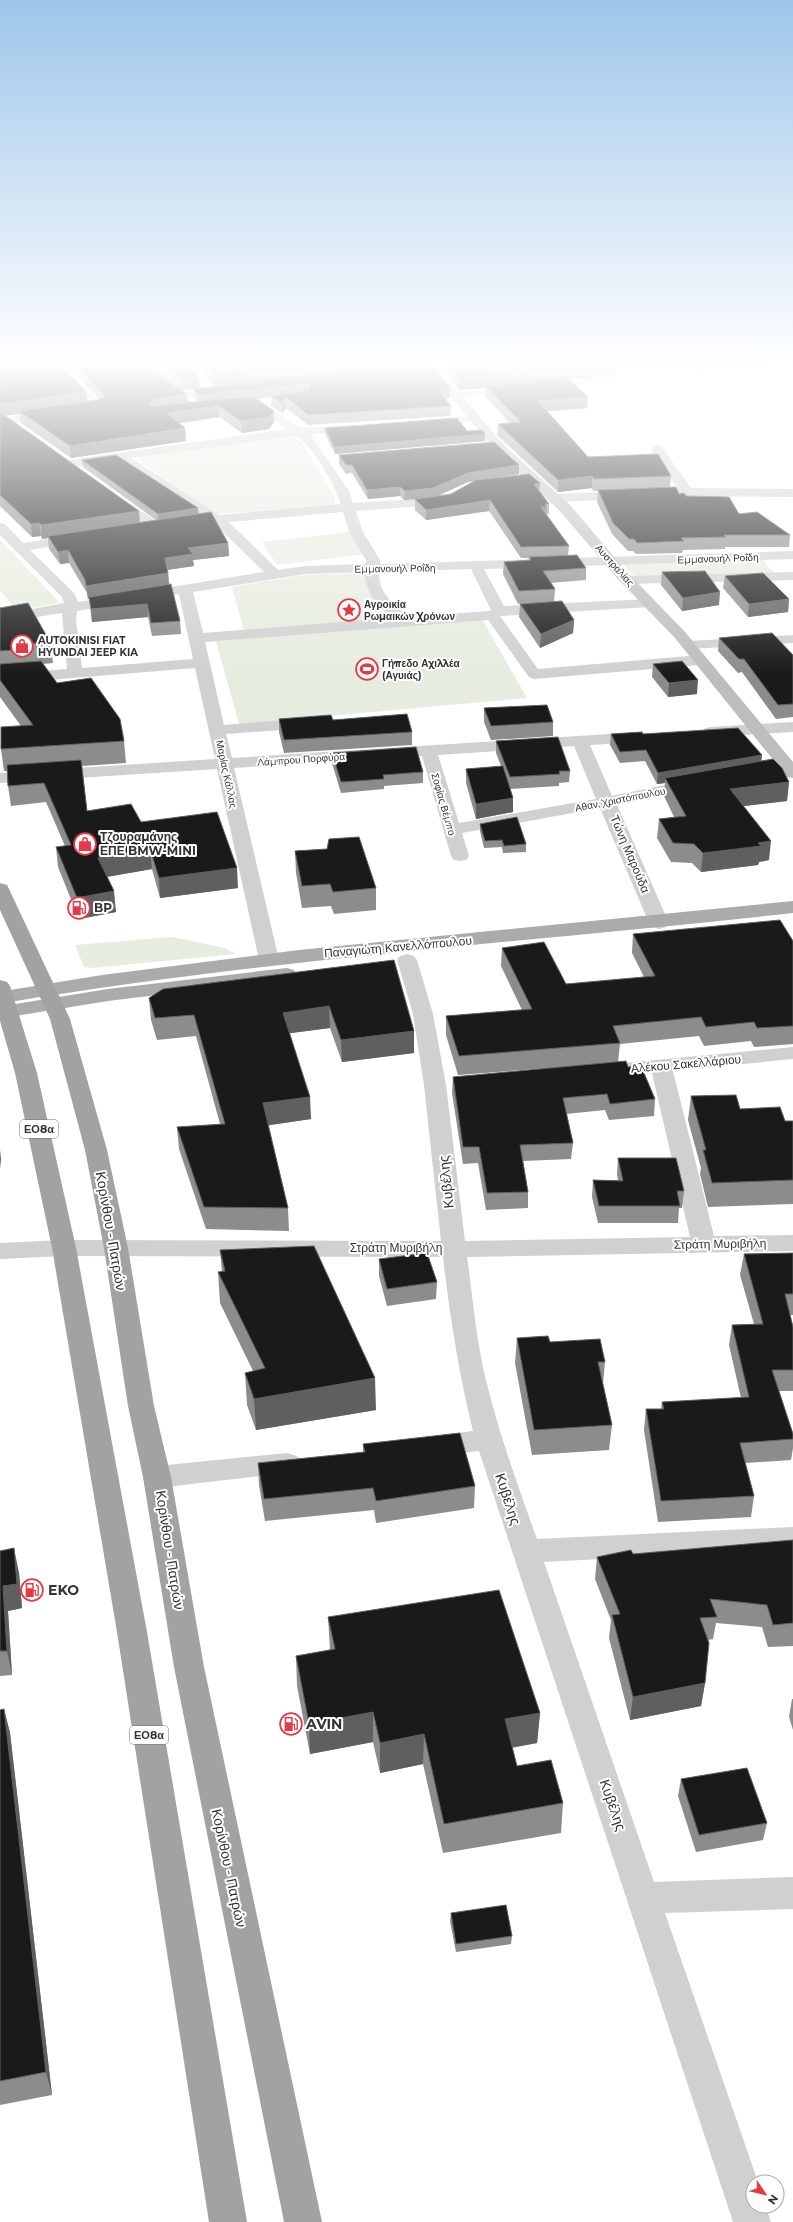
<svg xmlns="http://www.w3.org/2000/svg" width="793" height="2222" font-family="Montserrat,sans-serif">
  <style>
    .green { fill: #e6ecdf }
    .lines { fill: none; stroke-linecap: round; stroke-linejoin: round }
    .minor { fill: #d0d0d0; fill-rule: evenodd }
    .secondary { fill: #bdbdbd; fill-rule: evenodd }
    .primary { fill: #ababab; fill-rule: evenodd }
    .trunk { fill: #a2a2a2; fill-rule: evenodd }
    .wall { fill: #8c8c8c; fill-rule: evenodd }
    .shaded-wall { fill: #5f5f5f }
    .building { fill: #1a1a1a; stroke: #5f5f5f }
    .labels { text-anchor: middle; stroke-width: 4; stroke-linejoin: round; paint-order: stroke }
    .far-street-label { font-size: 10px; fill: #333; stroke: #fff }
    .far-poi-label { font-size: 10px; font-weight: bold; fill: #333; stroke: #fff; text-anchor: start }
    .shield { fill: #fff; stroke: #707070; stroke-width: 1 }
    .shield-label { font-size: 11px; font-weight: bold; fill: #333 }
    .poi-label { font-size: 12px; font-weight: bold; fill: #333; stroke: #fff; text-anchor: start }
    .street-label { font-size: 12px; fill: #333; stroke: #fff }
    .near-street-label { font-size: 14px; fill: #333; stroke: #fff }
    .near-poi-label { font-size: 14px; font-weight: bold; fill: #333; stroke: #fff; text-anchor: start }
  </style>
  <rect width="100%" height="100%" fill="#fff"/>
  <path class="green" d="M285,436L294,437L303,444L335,498V504L329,506L216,514L141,463L139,459L141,456Z
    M349,532L366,554L277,565L262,542Z
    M0,540L8,548L60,603L16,610L0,590Z
    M763,560L774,573L635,577L623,564Z
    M363,573L386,620L244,631L232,587L303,575Z
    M482,619L527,698L239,724L216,641Z
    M172,937L225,948L236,954L91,968L84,967L75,945Z"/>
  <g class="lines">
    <path class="minor" d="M51,364H63L103,405L105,407L103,409H95Z
      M608,376L612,377L613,379L612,381L455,398L449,395L455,392Z
      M223,388L227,389L229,391L227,393L180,399L174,396L180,393Z
      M257,400L301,428L359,425L361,427L355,431L310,434L349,491L353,503L450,497L451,500L445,504L356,511L363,532L380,560V564L793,551V559L484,569L504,606L650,599L657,603L650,607L500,616L538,669L700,655L705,657L708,660L705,663L700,665L534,679L529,677L488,620L205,642L224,725L309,718L315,720L317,723L315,726L309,728L226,734L232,758L640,732L646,734L648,737L646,740L640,742L590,745L612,796L693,779L699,780L702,784L699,788L617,805L669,923L666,927L659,929L652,927L649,923L600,808L462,833L469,856L466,860L460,861L454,860L451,856L422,756L234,768L279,960L276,964L269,966L262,964L259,960L217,769L0,783V773L215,759L195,668L0,684V674L67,669L62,613L0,623V615L64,603L62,597L0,535V523L5,524L23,543L79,534L84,535L86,538L84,541L30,550L74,593L78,602L264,572L214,523L181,525L179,522L181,519L204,516L118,460L68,468L62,464L68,460L287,429L253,405L251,403L253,401ZM296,436C314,448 334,483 341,504L219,515L131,458ZM343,512L349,532L366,560V564L305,566L278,570L229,522ZM471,569L491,610L489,611L409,617C394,606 378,592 379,572ZM365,572C364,590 379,608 392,618L203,633L193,592L305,574ZM179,594L193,659L82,668L76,619L77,611ZM574,746L596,799L459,823L438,755Z
      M50,411L54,412L56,414L54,416L0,424V418Z
      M474,416L480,419L478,421L429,425L423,422L429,419Z
      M657,445L661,446L691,488L793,489V497L685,496L554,502L548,498L554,494L678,489L651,449Z
      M115,494L161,524L163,527L161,530H151L110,501L109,498L110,495Z
      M793,572V580L627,584L620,580L627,576Z
      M793,635V643L688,649L683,648L681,645L683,642L688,641Z
      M793,722V732L710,737L704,735L702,732L704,729L710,727Z
      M407,954L414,956L417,960L433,1014L446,1085L465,1241L690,1237L652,1073L613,1076L605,1075L602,1070L605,1065L613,1064L793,1047V1059L673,1071L714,1236L793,1235V1251L467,1257C473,1298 476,1340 486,1380C499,1434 518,1486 537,1539L793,1527V1549L544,1562L654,1882L793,1877V1909L665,1913L758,2182H753V2206H766L771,2222H733L479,1451L433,1456L423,1453L419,1446L423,1439L433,1436L473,1431C459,1374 450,1317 443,1257L64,1256L0,1259V1243L64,1240L441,1241L424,1085L413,1014L397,960L400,956Z
      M287,1453L297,1456L301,1463L297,1470L287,1473L157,1488L147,1484L143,1477L147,1470L157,1466Z"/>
    <path class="secondary" d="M424,364H435L501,442L570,505L626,571L685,632L793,762V778L787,777L675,638L616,577L560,511L493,448Z"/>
    <path class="primary" d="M793,901V913C530,942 265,959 4,1003L0,1002V992L4,991L102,975L299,950Z
      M287,968L294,970L297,974L294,978L108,1001L9,1017L0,1013L2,1007L9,1005L108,989Z"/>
    <path class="trunk" d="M0,883L7,885L9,889L70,1019L107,1150L128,1248L154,1406L171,1477L204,1667L322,2222H284L174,1667L143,1477L128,1406L104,1248L85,1150L50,1019L0,910Z
      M0,980L7,982L10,986L37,1073L76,1248L147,1632L247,2222H209L117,1632L52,1248L15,1073L0,1021Z"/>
  </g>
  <path class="wall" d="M0,364L86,392L87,401L99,399L65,364H143L187,394L188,402H197L195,399L194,389L182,390L145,364H188L199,377L200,388L215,386L194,364H431L450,398L445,399L451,406L450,416L308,425L286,408L282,413L271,406V397L257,399L274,422L269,429L242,433L220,417L179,423L185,428L186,441L71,458L21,423L20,414L6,416L140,522L156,520L83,467L82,460L198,514L228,543L229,556L193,560L194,566L168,570L169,584L180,621L181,634L152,636L148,617L92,622L89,599H88L87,593L69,563L60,564L49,549L48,538L42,539L41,536L32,537L0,506Z
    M440,364H616L615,375L569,379L588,397L587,408L547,411L588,457L671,476L670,487L679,494L739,514L790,535L789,547H725V549L683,550L682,553L636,554L633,551H628L612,534L597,502L598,491H593L592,488L558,492L497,435L498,424L510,423L485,396V388L459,390L440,367Z
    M687,364H736L735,366L693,369Z
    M325,428L467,431L485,434V441L335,454L325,434Z
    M339,455L519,465V474L478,480L539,491L549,504V514H546V515L569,546L568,555L586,568V580L550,583L555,589L554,602L574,620L573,633L540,648L519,617L520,604L533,603L518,604L503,574L504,562L529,560V558H521L489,511L426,520L415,510V499L423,498L404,500L400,496L368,499L352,473L346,474L339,464ZM476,480L451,494L435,497L468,482Z
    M662,572L719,605L682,611L661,585Z
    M725,576L789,599L788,612L748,617L723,588Z
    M0,608L50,642L53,663L43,664L57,683L124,741L126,763L82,766L87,811L141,822L238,888L160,898L152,869L107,877L116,912L79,919L58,867L56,847L65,846L46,802L11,806L8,786L7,771H4L1,749L21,726L0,697Z
    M719,638L793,655V717L776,719L742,672L738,673L718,651Z
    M653,664L697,694L668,697L652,677Z
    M530,706L553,722V736L491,740L484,722V708Z
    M279,719L412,732V745L284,753L279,732Z
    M611,734H643L762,761L789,782L787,801L743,806L769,860L759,862L758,865L701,872L692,863L671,862L657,838L659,819L674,817L664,796L665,783L657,784L645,761L620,763L610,745Z
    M496,741L570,771L569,782L559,783V786L510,789L513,798V812L476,819L466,783V769L501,766L496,753Z
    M332,753L423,772V783L384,786V789L341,793L332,763Z
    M480,824L526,844V852L503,853L502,847L484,848L480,831Z
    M327,849L376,888V910L334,914L331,906L302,908L296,873L295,851Z
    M633,934L793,941V1044L754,1047L751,1041L704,1046L699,1036L620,1044L618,1062L628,1067L655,1099L654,1116L609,1120L605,1110L566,1114L573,1143L571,1159L523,1161L528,1192V1208L486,1210L478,1163L463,1164L452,1093L453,1077L561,1067L458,1075L446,1035V1016L522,1010L501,966L502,948L566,984L644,977L632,953Z
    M394,960L414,1053L342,1062L330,1028L290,1033L311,1119L268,1125L288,1208L289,1231L206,1229L179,1149L177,1127L220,1124L196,1036L157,1040L151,1020L149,998Z
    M691,1096L740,1109L785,1121H793V1204L708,1207L700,1174L701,1168L688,1120Z
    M618,1158L684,1191L682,1208H679L678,1223H598L592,1197L593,1180H618L617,1174Z
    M220,1250L376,1410L256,1430L247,1405L245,1373L253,1371L220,1303L218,1272H222Z
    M793,1253V1315H790L793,1327V1391H779L793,1434V1448L791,1460L745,1463L754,1496L751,1517L658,1522L644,1430L646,1409H661L662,1402L741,1398L729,1345L732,1325L754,1324L740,1275L744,1254Z
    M379,1259L437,1282L436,1299L387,1306L379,1276Z
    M517,1338L550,1342L605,1362L603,1384L612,1425L609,1450L532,1455L515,1363Z
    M363,1444L475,1486L474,1508L376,1523L374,1510L265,1521L259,1485L258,1463L363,1452Z
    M793,1540V1646L768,1647L762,1627L716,1623L713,1639L708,1640L705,1683L701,1706L630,1720L609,1638L611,1620L595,1579L597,1557L633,1554Z
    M0,1551L19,1573L22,1608L8,1611L12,1675L0,1676Z
    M328,1617L540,1713L537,1743L512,1748L517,1766L563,1803L561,1833L443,1853L423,1764L380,1773L373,1742L310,1754L297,1686L296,1656L330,1650Z
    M792,1699H793V1730L789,1717Z
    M4,1709L10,1733L52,2095L0,2105V1710Z
    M681,1779L767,1823L763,1840L696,1852L678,1796Z
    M451,1913L512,1936L511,1944L456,1952L450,1921Z"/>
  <path class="shaded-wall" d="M301,364H392L215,386L214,375Z
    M599,364H616L615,375L487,387L485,386V388L459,390V378Z
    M693,364H736L735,366L693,369Z
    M199,377L200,389L182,390V379Z
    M307,384V394L271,396V397L199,405L198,395Z
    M450,388V398L438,400V390Z
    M86,392L87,404L19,411L20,414L0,416V404Z
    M187,394L188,406L150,415L149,403L152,400Z
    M286,397V408L282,413L281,403Z
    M588,397L587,408L538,412V401Z
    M219,406L220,417L168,425L167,413Z
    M274,411V422L269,429L242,433L241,421Z
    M185,428L186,441L71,458L70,446Z
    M485,434V441L335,454L334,447Z
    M519,465V474L468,482L433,498L404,500L405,491L468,473Z
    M592,476V488L558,492V480Z
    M540,483L539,493L534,484Z
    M400,487V496L368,499L367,490Z
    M490,500L489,511L426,520V510Z
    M541,507H547L546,517Z
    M198,508L199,515L158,521V514Z
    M139,511L140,524L48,536V538L42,539L41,525Z
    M39,523L41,536L32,537L31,524Z
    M228,543L229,556L193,560L194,566L166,570L165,558L188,548Z
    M68,550L69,563L60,564L58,552Z
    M168,573L169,586L88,599L86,586Z
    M720,592L719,605L682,611L683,598Z
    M789,599L788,612L748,617L749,604Z
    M147,604L148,617L92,622L91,609Z
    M574,620L573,633L540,648L541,634Z
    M698,680L697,694L668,697L669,683Z
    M762,755L761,766L665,778V783L657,784L658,773Z
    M789,782L787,801L727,808L730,789Z
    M513,798V812L476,819V804Z
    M771,841L769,860L759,862L758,865L701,872L703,853Z
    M150,849L152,869L100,878L98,858Z
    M237,868L238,888L160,898L159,878Z
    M114,891L116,912L79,919L77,898Z
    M329,1006L330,1028L284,1034L283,1013Z
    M414,1031V1053L342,1062L341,1040Z
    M310,1097L311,1119L264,1126L263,1103Z
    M0,1150L1,1159L0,1169Z
    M375,1378L376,1410L256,1430L254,1399Z
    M14,1548L19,1573L22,1608L8,1611L12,1675L7,1651L3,1586Z
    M705,1683L701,1706L630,1720L633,1697Z
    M4,1709L10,1733L52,2095L46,2072Z
    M373,1712V1742L310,1754L309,1724Z
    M540,1713L537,1743L503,1749L505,1719Z
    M424,1734L423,1764L380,1773V1743Z"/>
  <path class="building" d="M0,364H59L86,392L0,404Z
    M75,364H143L187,394L152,400L149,403L151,406L253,396L274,411L269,417L241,421L219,406L167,413L185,428L70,446L19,411L98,400L105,396Z
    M161,364H188L199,377L182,379Z
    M204,364H301L214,375Z
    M392,364H431L450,388L438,390L451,406L308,415L286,397L281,403L271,396L307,390L310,386L307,384L198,395L194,389Z
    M447,364H601L459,378Z
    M567,377L588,397L538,401L588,457L658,454L671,476L594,479L592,476L558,480L498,424L521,422L485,386Z
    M0,413L3,414L139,511L41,525L39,523L31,524L0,495Z
    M457,418L467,431L482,430L485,434L334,447L325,428Z
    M494,442L519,465L468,473L433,488L405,491L400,487L367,490L352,465H346L339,455Z
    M116,455L198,508L158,514L82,460Z
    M529,474L540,483L534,484L549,504H545L547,507H541L569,546L521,547L490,500L426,510L415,499L451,494L476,480Z
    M676,487L679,494L684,493L686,496L729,497L739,514L757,512L790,535H724L726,537L681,538L684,541L637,543L634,539H629L613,523L598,490Z
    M211,512L228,543L188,548L193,554L165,558L168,573L86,586L85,580L68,550L58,552L48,536Z
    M577,555L586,568L543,571L555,589L519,591L504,562L531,560L529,557Z
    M705,571L720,592L683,598L662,572Z
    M763,573L789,599L749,604L725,576Z
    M171,584L180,621L151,623L147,604L91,609L89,597Z
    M562,601L574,620L541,634L520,604Z
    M28,603L50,642L29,644L32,649L0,651V608Z
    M772,633L793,655V704L778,705L744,659H739L719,638Z
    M41,661L57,683L91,678L120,719L124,741L1,749V727L33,725L0,680V664Z
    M682,661L698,680L669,683L653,664Z
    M547,705L553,722L491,726L484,708Z
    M407,714L412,732L284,740L279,719L331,715L333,720Z
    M738,728L762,755L658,773L646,750L620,752L611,734L642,732L643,734Z
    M558,737L570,771H559L560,774L510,777L496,741Z
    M416,747L423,772L383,775L384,779L341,782L332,753Z
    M773,759L782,768L789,782L730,789L771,841L758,843L761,846L703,853L694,844L673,843L659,819L686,816L665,778Z
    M81,760L87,811L131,804L141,822L217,812L237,868L159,878L150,849L98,858L114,891L77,898L56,847L71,845L44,783L8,786L7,765Z
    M503,766L513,798L476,804L466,769Z
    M517,817L526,844L504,846L502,840L485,841L480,824Z
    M359,837L376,888L333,892L330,884L302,886L295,851L327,849L329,839Z
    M780,920L793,941V1026L757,1028L754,1022L706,1027L701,1017L613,1026L620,1043L459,1056L446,1016L532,1009L502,948L544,942L566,984L655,976L633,934Z
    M394,960L414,1031L341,1040L329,1006L283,1013L310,1097L263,1103L288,1208L204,1207L177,1127L225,1124L194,1015L155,1018L149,998L163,989Z
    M626,1061L628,1067L641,1066L655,1099L610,1104L607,1094L563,1098L573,1143L520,1145L528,1192L487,1193L479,1147H463L453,1077Z
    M736,1095L740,1109L780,1107L785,1121H793V1180L712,1183L703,1150H706L691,1096Z
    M618,1158H676L684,1191H677L680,1206H599L593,1180L623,1181Z
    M314,1246L375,1378L254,1399L245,1373L265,1368L218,1272L225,1271L220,1250Z
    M427,1253L437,1282L387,1289L379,1259Z
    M793,1253V1294H785L793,1327V1370H772L793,1434V1439L740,1443L754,1496L661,1501L646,1409H664L662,1402L749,1397L732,1325L763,1324L744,1254Z
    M548,1336L550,1342L600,1339L605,1362H598L612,1425L534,1430L517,1338Z
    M460,1433L475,1486L376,1501L373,1488L264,1499L258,1463L365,1452L363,1444Z
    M793,1540V1623L773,1625L767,1605L710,1599L717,1617L700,1618L709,1643L705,1683L633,1697L612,1615L620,1614L597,1557L631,1550L633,1554Z
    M14,1548L17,1584L3,1586L7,1651H0V1551Z
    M499,1590L540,1713L505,1719L517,1766L551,1760L563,1803L444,1824L424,1734L380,1743L373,1712L309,1724L296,1656L335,1649L328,1617Z
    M4,1709L46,2072L0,2081V1710Z
    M747,1768L767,1823L699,1835L681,1779Z
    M506,1905L512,1936L456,1944L451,1913Z"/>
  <linearGradient id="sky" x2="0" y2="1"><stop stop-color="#9ec6ea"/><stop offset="0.54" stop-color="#fff"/><stop offset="1" stop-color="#fff" stop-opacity="0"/></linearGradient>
  <rect width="793" height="675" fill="url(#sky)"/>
  <defs>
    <g id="sight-ring" transform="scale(1.15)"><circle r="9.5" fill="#fff" stroke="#e63946" stroke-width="1.5"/><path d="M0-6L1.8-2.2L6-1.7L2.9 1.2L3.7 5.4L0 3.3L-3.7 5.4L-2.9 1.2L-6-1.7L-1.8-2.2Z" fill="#e63946"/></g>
    <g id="shop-ring" transform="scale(1.15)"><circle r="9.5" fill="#fff" stroke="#e63946" stroke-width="1.5"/><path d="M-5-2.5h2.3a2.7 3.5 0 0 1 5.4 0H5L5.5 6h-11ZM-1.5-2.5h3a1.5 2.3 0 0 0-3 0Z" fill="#e63946"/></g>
    <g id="stadium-ring" transform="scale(1.15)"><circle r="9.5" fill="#fff" stroke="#e63946" stroke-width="1.5"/><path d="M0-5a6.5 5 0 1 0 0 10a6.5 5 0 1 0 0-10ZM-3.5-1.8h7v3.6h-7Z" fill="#e63946"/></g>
    <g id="fuel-ring" transform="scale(1.15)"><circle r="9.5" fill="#fff" stroke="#e63946" stroke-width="1.5"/><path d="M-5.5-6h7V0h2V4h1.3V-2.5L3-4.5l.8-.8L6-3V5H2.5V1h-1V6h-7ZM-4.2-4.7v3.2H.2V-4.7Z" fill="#e63946"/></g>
  </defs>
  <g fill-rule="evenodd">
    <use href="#sight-ring" x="349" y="610"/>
    <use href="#shop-ring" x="22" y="646"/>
    <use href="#stadium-ring" x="367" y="669"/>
    <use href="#shop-ring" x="85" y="844"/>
    <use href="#fuel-ring" x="79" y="908"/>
    <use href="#fuel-ring" x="32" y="1590"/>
    <use href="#fuel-ring" x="291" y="1724"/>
  </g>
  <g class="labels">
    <g class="far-street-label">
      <text transform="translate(718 558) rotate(-2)" y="4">Εμμανουήλ Ροΐδη</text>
      <text transform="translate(615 565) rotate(48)" y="4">Αυστραλίας</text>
      <text transform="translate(395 568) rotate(-1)" y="4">Εμμανουήλ Ροΐδη</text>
      <text transform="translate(301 759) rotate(-4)" y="4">Λάμπρου Πορφύρα</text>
      <text transform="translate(227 774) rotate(78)" y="4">Μαρίας Κάλλας</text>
      <text transform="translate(620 799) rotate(-11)" y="4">Αθαν. Χριστόπουλου</text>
      <text transform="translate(444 804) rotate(74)" y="4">Σοφίας Βέμπο</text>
    </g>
    <g class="far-poi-label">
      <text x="364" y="608">Αγροικία<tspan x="364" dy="12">Ρωμαικών Χρόνων</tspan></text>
      <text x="38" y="644">AUTOKINISI FIAT<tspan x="38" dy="12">HYUNDAI JEEP KIA</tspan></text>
      <text x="382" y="667">Γήπεδο Αχιλλέα<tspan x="382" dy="12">(Αγυιάς)</tspan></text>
    </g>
    <g class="shield">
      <rect x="20" y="1120" width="38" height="18" rx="3"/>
      <rect x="130" y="1726" width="38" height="18" rx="3"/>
    </g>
    <g class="shield-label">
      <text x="39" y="1133">ΕΟ8α</text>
      <text x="149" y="1739">ΕΟ8α</text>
    </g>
    <g class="poi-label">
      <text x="100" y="841">Τζουραμάνης<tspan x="100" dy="14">ΕΠΕ BMW-MINI</tspan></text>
      <text x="94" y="912">BP</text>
    </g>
    <g class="street-label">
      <text transform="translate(630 854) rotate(67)" y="4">Τώνη Μαρούδα</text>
      <text transform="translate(398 947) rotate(-5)" y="4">Παναγιώτη Κανελλόπουλου</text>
      <text transform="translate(686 1064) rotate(-5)" y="4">Αλέκου Σακελλάριου</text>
      <text transform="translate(720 1244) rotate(-1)" y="4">Στράτη Μυριβήλη</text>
      <text x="396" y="1252">Στράτη Μυριβήλη</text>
    </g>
    <g class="near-street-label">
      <text transform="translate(446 1182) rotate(-96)" y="5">Κυβέλης</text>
      <text transform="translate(111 1231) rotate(80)" y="5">Κορίνθου - Πατρών</text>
      <text transform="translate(508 1499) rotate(72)" y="5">Κυβέλης</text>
      <text transform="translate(170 1550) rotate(81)" y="5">Κορίνθου - Πατρών</text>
      <text transform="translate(613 1805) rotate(71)" y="5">Κυβέλης</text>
      <text transform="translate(229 1868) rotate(78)" y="5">Κορίνθου - Πατρών</text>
    </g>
    <g class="near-poi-label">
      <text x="48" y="1595">EKO</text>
      <text x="306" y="1729">AVIN</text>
    </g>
  </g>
  <g transform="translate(765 2194) rotate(125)"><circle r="19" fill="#ffffff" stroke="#adadad"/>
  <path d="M0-3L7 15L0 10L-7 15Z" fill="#e63946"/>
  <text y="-6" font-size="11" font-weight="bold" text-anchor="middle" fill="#333333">N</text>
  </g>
</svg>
